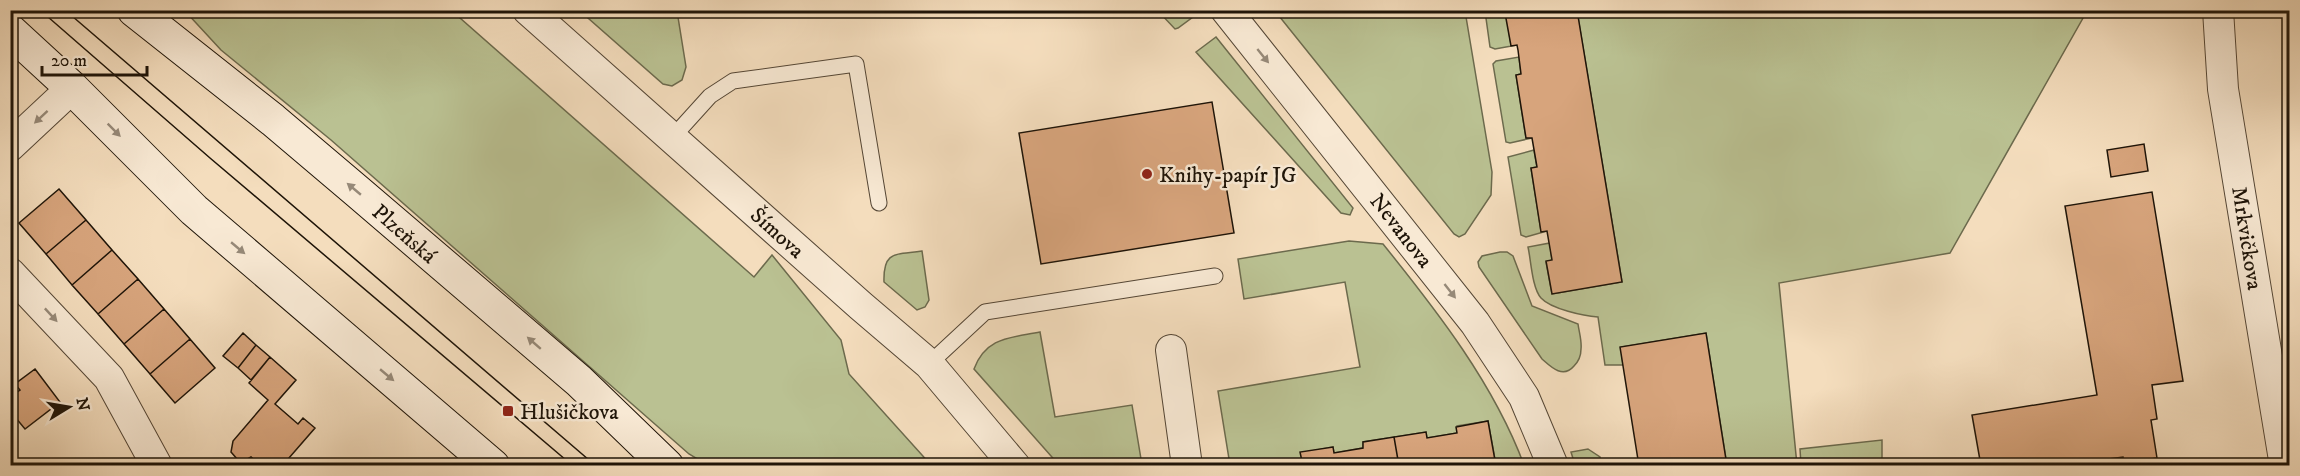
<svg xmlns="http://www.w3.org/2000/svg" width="2300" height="476" font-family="'IM FELL DW Pica',serif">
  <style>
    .green { fill: #bac192; stroke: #6c6a4d; stroke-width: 1.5 }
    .building { fill: #d7a47c; stroke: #1e1408; stroke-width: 1.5 }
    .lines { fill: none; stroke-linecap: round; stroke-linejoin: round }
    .lane-casing { stroke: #544635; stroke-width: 17 }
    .street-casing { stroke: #544635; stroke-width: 32 }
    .secondary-casing { stroke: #1e1408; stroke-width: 35 }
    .lane { stroke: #f8e9d4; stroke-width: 15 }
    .street { stroke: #f8e9d4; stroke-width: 30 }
    .secondary { stroke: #f8e9d4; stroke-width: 33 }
    .tram { stroke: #1e1408; stroke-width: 1.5 }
    .oneway { fill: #968978 }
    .poi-dot { fill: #8f2418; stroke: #f8e9d4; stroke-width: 2 }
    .labels { text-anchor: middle; stroke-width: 5; stroke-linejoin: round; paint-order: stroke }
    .poi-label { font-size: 22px; fill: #1e1408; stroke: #f8e9d4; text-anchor: start }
    .street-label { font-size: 22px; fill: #1e1408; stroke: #f8e9d4 }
  </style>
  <rect width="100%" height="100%" fill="#f4ddbd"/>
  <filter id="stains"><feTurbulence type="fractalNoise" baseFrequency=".00333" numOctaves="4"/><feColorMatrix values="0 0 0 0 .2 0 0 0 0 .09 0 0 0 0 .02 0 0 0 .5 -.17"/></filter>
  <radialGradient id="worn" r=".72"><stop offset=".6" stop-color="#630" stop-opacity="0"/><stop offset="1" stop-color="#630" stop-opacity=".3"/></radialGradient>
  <path class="green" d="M185,11H452L754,277L772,255L841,340L849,374L931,465L709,466L689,454L331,140L221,50Z
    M580,11H677L686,67L682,80L672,86L663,84Z
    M1158,11H1195L1197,14L1178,28L1175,29Z
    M1275,11H1465L1492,172L1491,195L1465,234L1459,237L1454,234Z
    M1485,11H1520L1506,13L1511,45H1517L1495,49L1490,47Z
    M1577,11H2087L1950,253L1779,283L1797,465H1727L1706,333L1621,347L1623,365H1605L1598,317C1584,316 1551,309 1541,298C1532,288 1531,260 1528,247L1550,243L1552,260L1546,262L1552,294L1622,282Z
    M1216,37L1353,208L1350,215L1341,213L1196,52Z
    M1519,57L1521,74L1516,75L1526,138H1532L1510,143L1506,142L1493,64L1496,61Z
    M1534,150L1537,167L1531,168L1541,231H1547L1526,237L1521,235L1508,157Z
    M1349,241L1383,244C1437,311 1494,384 1524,465H1496L1488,421L1457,426V433L1427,438L1426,432L1363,442V448L1334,453L1333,447L1301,453L1303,465H1230L1218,391L1360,367L1345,282L1244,299L1238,259Z
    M922,251L929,300L925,307L917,310L884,282C883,250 896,255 922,251Z
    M1500,252H1507L1513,256L1532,306L1578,324C1579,332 1582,341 1581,349C1581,356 1579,361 1574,366C1563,379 1551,367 1542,359L1479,267L1478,262L1482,256Z
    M1040,332L1055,417L1132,405L1142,465H1059L974,369C986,337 1010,338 1040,332Z
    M1882,440V465H1801L1800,449Z
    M1588,449L1600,457L1601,465H1575L1571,452Z"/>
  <path class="building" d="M1520,10H1577L1622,282L1552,294L1546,261L1552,260L1547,231L1541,232L1531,168L1537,167L1532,138H1526L1516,75L1521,74L1518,50L1517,45L1511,46L1505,13Z
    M1212,102L1234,233L1041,264L1019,133Z
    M2144,144L2148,171L2111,177L2107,150Z
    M59,189L86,220L46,254L19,223Z
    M2152,192L2183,381L2152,385L2157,419L2151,420L2157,458L2124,463L2123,457L2094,461L2095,466H1981L1972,415L2097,395L2065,206Z
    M86,220L112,250L72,285L46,254Z
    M112,250L138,279L98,314L72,285Z
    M138,279L164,309L124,344L98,314Z
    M164,309L190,339L150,374L124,344Z
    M243,333L256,345L238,368L223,356Z
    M1706,333L1727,466H1639L1620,347Z
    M190,339L215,368L175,403L150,374Z
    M256,345L270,357L251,380L238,368Z
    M270,357L296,380L275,404L298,424L303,418L315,428L282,466H261L251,457L244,461L238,460L231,452L233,441L268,400L249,383Z
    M35,369L60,402L25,429L10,411V397L20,390L15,384Z
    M1488,421L1496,466H1399L1394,437L1426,432L1427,438L1457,433L1456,427Z
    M1394,437L1399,466H1303L1300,452L1333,447L1334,453L1363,448V442Z"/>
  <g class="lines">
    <g class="lane-casing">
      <path id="lane" d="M672,138L710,96L733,81L856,64L879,203
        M929,364L985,312L1215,276"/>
    </g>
    <g class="street-casing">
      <path id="street" d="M528,10L861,306L929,364L1015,466
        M1226,10L1475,323L1524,397L1553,466
        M2218,10L2223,89L2285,466
        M10,146L72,88
        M10,273L109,378L157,466
        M1171,350L1187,466"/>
    </g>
    <g class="secondary-casing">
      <path id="secondary" d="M134,10L273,120L358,192L579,381L667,466
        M10,31L72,88L194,210L493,466"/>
    </g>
    <use href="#lane" class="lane"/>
    <use href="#street" class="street"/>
    <use href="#secondary" class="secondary"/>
    <path class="tram" d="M40,10L210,158L573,466
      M65,10L596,466"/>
  </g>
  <defs><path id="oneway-solid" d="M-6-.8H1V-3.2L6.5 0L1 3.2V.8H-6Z" transform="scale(1.5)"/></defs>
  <g class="oneway">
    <use href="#oneway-solid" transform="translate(1263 56) rotate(51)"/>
    <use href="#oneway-solid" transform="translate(41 117) rotate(137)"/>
    <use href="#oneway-solid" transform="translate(114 130) rotate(45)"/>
    <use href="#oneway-solid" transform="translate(354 189) rotate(-140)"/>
    <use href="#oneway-solid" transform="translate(238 248) rotate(40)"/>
    <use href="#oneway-solid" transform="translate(1450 291) rotate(52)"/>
    <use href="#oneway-solid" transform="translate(51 315) rotate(47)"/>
    <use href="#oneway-solid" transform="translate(534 343) rotate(-139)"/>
    <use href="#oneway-solid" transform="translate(387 375) rotate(40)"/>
  </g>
  <g class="poi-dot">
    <circle cx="1147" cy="174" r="6"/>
    <rect x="502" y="405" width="12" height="12" rx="3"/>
  </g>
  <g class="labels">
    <g class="poi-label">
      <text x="1159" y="182">Knihy-papír JG</text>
      <text x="520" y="419">Hlušičkova</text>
    </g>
    <g class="street-label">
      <text transform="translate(1402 230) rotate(52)" y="8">Nevanova</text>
      <text transform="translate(778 232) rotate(42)" y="8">Šímova</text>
      <text transform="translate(405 233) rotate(41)" y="8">Plzeňská</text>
      <text transform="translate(2248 238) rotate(81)" y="8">Mrkvičkova</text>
    </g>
  </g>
  <rect width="2300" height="476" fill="none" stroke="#f4ddbd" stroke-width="36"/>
  <rect x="12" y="12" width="2276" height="452" fill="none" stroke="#1e1408" stroke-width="3"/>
  <rect x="18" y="18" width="2264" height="440" fill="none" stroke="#1e1408" stroke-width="1.5"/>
  <g transform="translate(69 407) rotate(79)" stroke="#f8e9d4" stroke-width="4.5" paint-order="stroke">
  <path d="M0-4.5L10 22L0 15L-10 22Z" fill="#1e1408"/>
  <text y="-9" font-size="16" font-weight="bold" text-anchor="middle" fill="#1e1408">N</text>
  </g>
  <path d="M42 66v9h105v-9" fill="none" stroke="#1e1408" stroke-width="3"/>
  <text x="51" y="66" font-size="18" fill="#1e1408" stroke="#f8e9d4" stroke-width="4.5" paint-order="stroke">20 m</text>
  <rect width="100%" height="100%" filter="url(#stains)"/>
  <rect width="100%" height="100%" fill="url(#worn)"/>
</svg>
